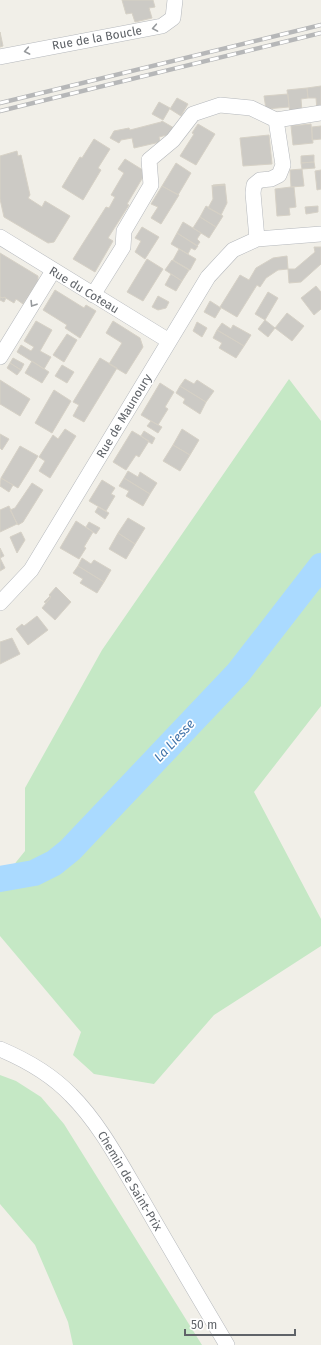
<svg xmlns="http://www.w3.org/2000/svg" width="321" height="1345" font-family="'Fira Sans',sans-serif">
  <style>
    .green { fill: #c5e8c5 }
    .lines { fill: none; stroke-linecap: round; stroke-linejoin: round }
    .river { stroke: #aadaff; stroke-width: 26 }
    .building { fill: #cccac5; stroke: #d6d1c6 }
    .street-casing { stroke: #b5b8bc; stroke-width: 16 }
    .street { stroke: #fff; stroke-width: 15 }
    .rail-casing { stroke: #b6b7b8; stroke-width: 4.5 }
    .rail { stroke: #fff; stroke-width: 3; stroke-dasharray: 9; stroke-linecap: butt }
    .oneway { stroke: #979a9d }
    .labels { text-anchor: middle; stroke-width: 3.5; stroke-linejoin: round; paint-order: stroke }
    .street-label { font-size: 12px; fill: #5f6368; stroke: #fff }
    .water-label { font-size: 13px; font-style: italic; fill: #4174aa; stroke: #fff }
  </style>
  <rect width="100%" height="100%" fill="#f1efe8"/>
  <path class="green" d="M289,379L321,421V706L254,792L321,919V946L214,1015L154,1084L94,1074L73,1055L81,1032L0,936V882L25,851V788L102,650Z
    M0,1075L16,1081L41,1097L64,1124L202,1345H73L68,1322L35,1245L0,1204Z"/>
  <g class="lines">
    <path class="river" d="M0,879L34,873L54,863L70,850L238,673L321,566"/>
  </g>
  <path class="building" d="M122,0H153L155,7L149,8L152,18L135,22L132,13L126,14Z
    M0,32L3,46L0,47Z
    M321,86V110H317L316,98H308L307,88Z
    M307,88L308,98L301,99L302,112L290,113L287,90Z
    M288,94L289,107L266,109L264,96Z
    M177,98L188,104L181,116L170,109Z
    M159,102L170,108L163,120L152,114Z
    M162,121L174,128L171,134L159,137L160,142L134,148L132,138L121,140L119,143L110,138L114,131L129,128L130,130L161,122Z
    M198,124L215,134L196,165L180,156L194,134L192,133Z
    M311,124L313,143L293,145L291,126Z
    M321,126V139L312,140V127Z
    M269,135L272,164L243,166L240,138Z
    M94,139L110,149L98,168L101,170L83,200L62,187L80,157L82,158Z
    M17,151L18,156L21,155L30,195L28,198L42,207L45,201L70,216L54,242L48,243L4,217L0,199V156Z
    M314,155V162L301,163V156Z
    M125,159L146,172L127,204L129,205L108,238L113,241L95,272L73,259L106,207L109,208L115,197L111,195L124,173L118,169Z
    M314,162L315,168L302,169L301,163Z
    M176,163L191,173L178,195L162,186Z
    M302,169L304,186L291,187L290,170Z
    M321,170V189L317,190L315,171Z
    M225,184V185L213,186V185Z
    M212,185L213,186L225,185L227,203L221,215L208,208L213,199Z
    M162,186L179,195L161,224L151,218L158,207L151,204Z
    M291,187H294L296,207L289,208L290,215L277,216L275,189Z
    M206,206L223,216L216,227L200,217Z
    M318,206V212L306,214L305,207Z
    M200,217L216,227L209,238L193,228Z
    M183,222L201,233L197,239L200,242L197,246L177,233Z
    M142,227L159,237L145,259L135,252L141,241L135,238Z
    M177,233L198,246L195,250L191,248L188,254L171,244Z
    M314,247H321V264L301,282L289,283L288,269H295L315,252Z
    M179,249L196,259L190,270L173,260Z
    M0,253L38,276V281L23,304L16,299L14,303L4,297L3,298L0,297Z
    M287,256L288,269L278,270L266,278L260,287L257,285L237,317L220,307L240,275L249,280L256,268L273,258Z
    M147,259L163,269L143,301L127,292Z
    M172,260L189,270L182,281L165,270Z
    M171,274L182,281L176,291L165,285Z
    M316,286L321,292V309L314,315L301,298Z
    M55,290L84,308L86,305L96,311L80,338L65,328L67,325L43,310Z
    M268,292L278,298L265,320L255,314Z
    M158,296L169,302L166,308L158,310L152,307Z
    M0,297L3,298L4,297L6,298L4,302L0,300Z
    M210,301L221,308L215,318L204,312Z
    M287,313L304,326L292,341L275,328Z
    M265,320L275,328L268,337L258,329Z
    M36,321L52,330L40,351L51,357L44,369L17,352L21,345L31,351L34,347L24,341Z
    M113,321L140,338L143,347L126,374L109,364L122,343L106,333Z
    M197,322L207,328L202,337L193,331Z
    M222,323L231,329L233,325L251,335L244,346L217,330Z
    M217,330L244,346L236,358L219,348L222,343L213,338Z
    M67,334L77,340L64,362L53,355Z
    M13,358L24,364L21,370L10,363Z
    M100,358L117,368L84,422L73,416L79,405L73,402Z
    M32,361L49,372L42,383L25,373Z
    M10,363L21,370L17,375L7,368Z
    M62,365L74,372L67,383L55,376Z
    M185,379L194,384L197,380L214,391L206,402L180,386Z
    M0,380L30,399L20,416L0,404Z
    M160,383L174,392L165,407L168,409L158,425L141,415Z
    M180,386L206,402L200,414L183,403L185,399L176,393Z
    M54,390L71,401L52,433L35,423Z
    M151,421L162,427L158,433L147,426Z
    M65,429L76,436L50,478L39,471L45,461L39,457L53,435L58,439Z
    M182,429L199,440L190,455L173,445Z
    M132,431L149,441L139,457L136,455L126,470L113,462Z
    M144,431L155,438L152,444L141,436Z
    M0,434L9,439L2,450L0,448Z
    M173,445L190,455L180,471L163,461Z
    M20,446L38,456L18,488L1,478Z
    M128,471L138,477L140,472L157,483L150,494L124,478Z
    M1,478L13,485L9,492L0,486Z
    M124,478L150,494L143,506L126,496L129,491L119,486Z
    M102,480L115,488L111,494L115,496L106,511L89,501Z
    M32,483L43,490L23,522L18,525L10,510L15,508Z
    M9,506L17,524L0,532V510Z
    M98,507L109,513L105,519L95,512Z
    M128,518L145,528L135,544L118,533Z
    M76,521L93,532L84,547L86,548L79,559L60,548Z
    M89,522L100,528L96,534L86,527Z
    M21,532L25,540L17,553L10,537Z
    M118,533L135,544L126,559L109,549Z
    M0,548L4,556L0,558Z
    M0,558L5,568L0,571Z
    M82,558L91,564L94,560L111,570L104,582L78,566Z
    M78,566L104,582L97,593L80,583L83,579L73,573Z
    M56,587L71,602L55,620L42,608L51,597L49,595Z
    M50,596L51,597L46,603L44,602Z
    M37,616L48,630L28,645L16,629L22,624L24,626Z
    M12,638L20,654L0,664V642Z"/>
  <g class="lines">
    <g class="street-casing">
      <path id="street" d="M0,57L162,26L173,18L175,0
        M276,120L321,113
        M0,237L169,341
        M93,295L123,247L124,231L151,185L149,160L173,140L193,114L220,105L251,108L276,120L283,165L279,175L271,179L260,180L254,185L253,193L257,239
        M0,357L53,271
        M0,603L31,570L208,277L233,250L257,239L321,234
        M0,1049C26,1060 51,1074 71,1095C100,1124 120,1163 141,1198C169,1247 198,1296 227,1345"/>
    </g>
    <use href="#street" class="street"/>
    <g class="rail-casing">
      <path id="rail" d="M0,103L321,25
        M0,111L321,33"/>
    </g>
    <use href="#rail" class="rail"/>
  </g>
  <defs><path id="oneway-chevron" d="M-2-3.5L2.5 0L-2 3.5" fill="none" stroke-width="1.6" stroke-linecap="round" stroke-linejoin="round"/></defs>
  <g class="oneway">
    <use href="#oneway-chevron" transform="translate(155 28) rotate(170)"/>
    <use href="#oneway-chevron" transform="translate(27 51) rotate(169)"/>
    <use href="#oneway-chevron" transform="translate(33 304) rotate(122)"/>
  </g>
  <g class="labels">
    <g class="street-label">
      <text transform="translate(97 38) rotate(-10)" y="4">Rue de la Boucle</text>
      <text transform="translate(84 290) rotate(31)" y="4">Rue du Coteau</text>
      <text transform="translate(124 416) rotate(-59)" y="4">Rue de Maunoury</text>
      <text transform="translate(130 1181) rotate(59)" y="4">Chemin de Saint-Prix</text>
    </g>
    <g class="water-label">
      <text transform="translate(174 740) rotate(-47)" y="5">La Liesse</text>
    </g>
  </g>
  <path d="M185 1329v6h110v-6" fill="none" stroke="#5f6368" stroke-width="2"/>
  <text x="191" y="1329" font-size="12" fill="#5f6368" stroke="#ffffff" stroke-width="3" paint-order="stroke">50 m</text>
</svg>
